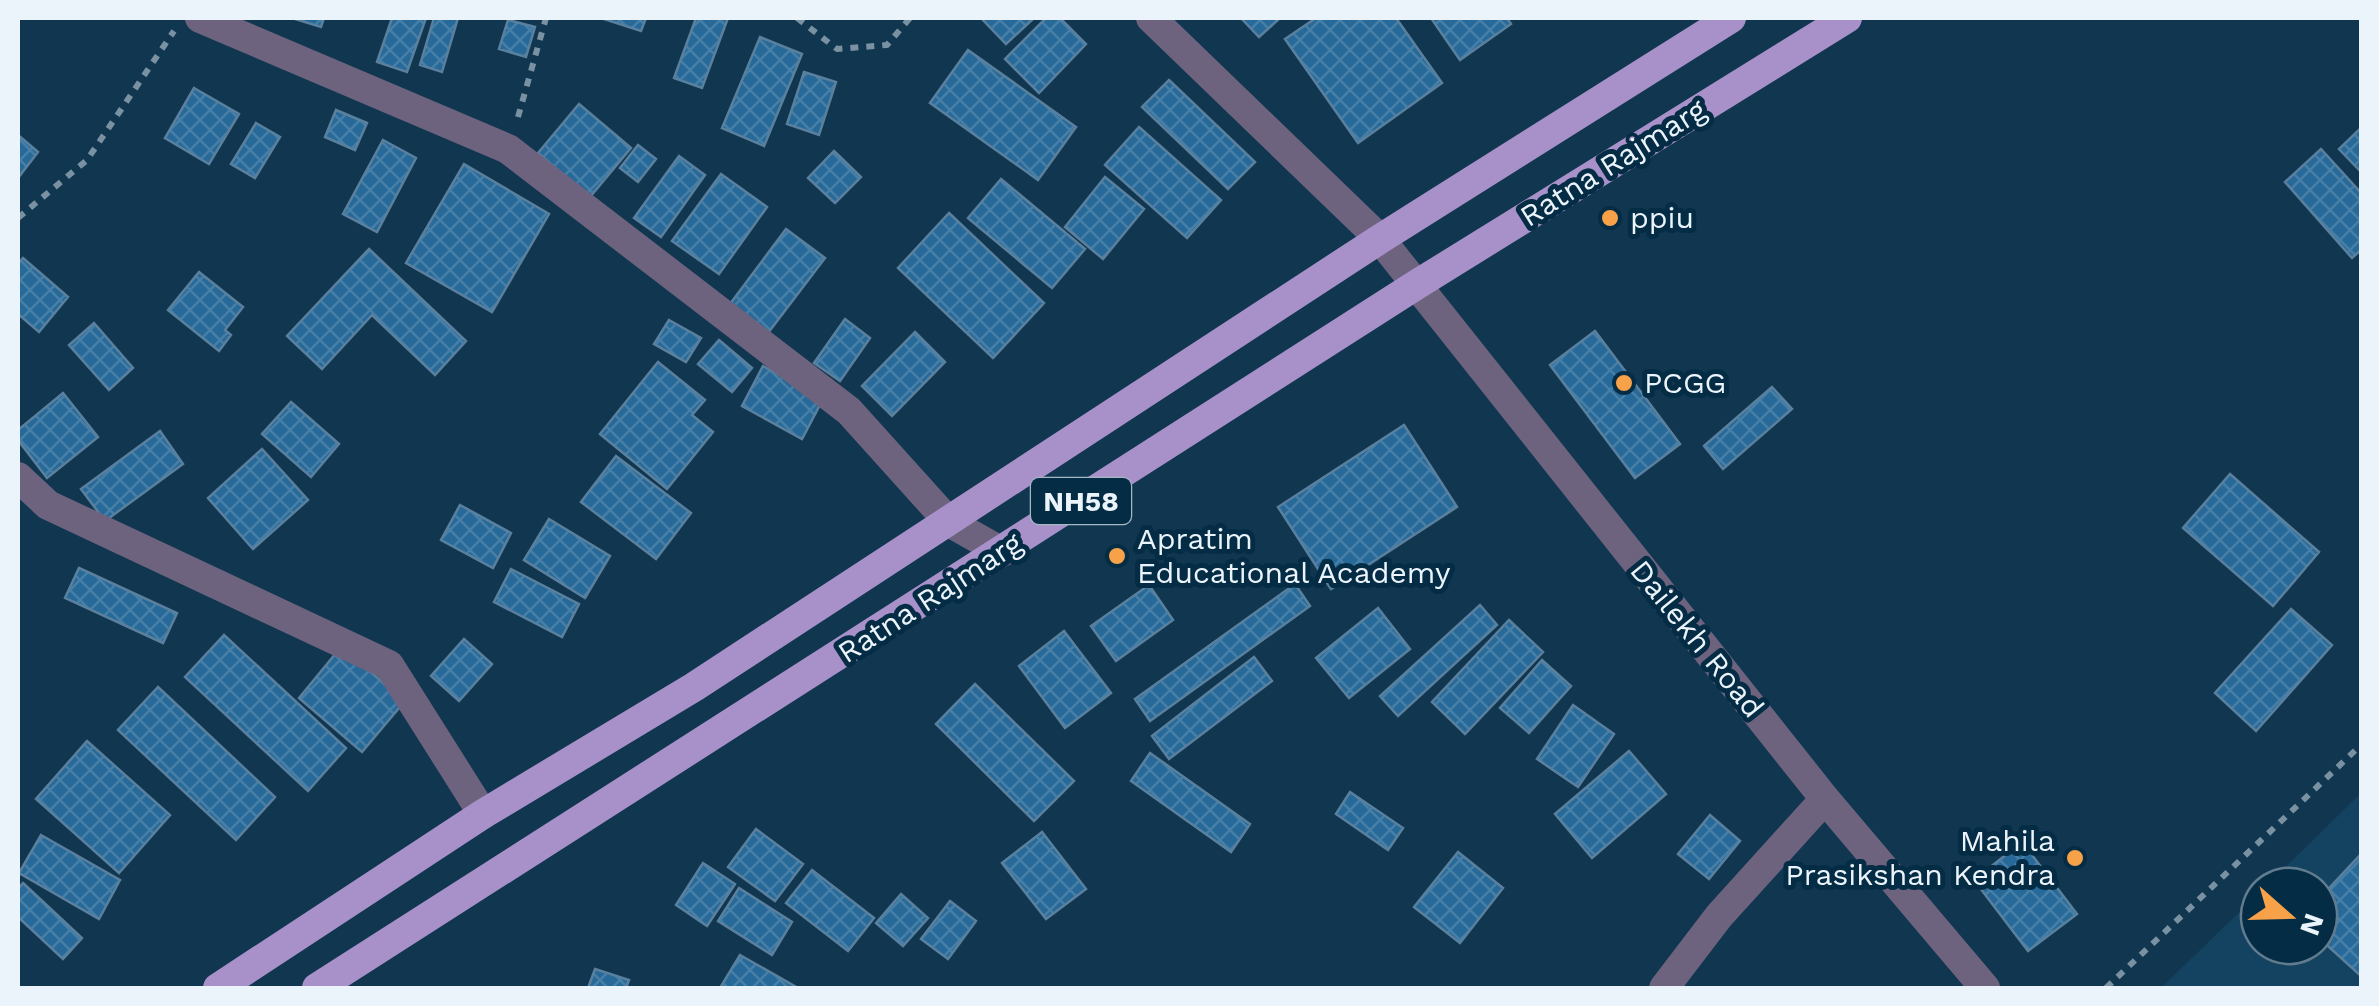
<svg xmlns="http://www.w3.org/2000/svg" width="2379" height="1006" font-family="'Work Sans',sans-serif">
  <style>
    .built { fill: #144361 }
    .building { fill: url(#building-cross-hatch); stroke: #5a809e; stroke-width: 2.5 }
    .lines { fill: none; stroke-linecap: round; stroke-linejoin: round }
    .path { stroke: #7a91a2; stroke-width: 6; stroke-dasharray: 8 8; stroke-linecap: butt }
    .minor { stroke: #6e637e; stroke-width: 30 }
    .major { stroke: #a890c9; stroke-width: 30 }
    .poi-dot { fill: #f7a149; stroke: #042c45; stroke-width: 4 }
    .labels { text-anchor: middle; stroke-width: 10; stroke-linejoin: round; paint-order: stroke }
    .shield { fill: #042c45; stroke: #a6b8c4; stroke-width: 2.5 }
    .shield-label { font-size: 28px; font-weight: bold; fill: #ecf4fb }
    .street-label { font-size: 30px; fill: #ecf4fb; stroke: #042c45 }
    .poi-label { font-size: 30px; fill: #ecf4fb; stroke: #042c45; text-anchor: start }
  </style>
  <defs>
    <pattern id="building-cross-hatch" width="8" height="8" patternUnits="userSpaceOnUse" patternTransform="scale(2.5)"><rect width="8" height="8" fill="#276998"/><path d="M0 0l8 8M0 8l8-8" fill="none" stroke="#467fa7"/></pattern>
  </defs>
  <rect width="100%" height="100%" fill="#103650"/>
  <path class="built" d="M2361,793V988H2161L2259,893V946H2319V886H2266Z"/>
  <path class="building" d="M292,18H324L321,27Z
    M392,18H426L407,72L377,62Z
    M434,18H458L442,72L420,65Z
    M601,18H646L641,31Z
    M696,18H728L702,88L674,78Z
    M981,18H1034L1006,44Z
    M1046,18H1060L1086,44L1039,93L1005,59Z
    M1241,18H1280L1259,37Z
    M1316,18H1396L1442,83L1358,143L1285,39Z
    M1431,18H1507L1511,24L1460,60Z
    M508,20L535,27L526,57L499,49Z
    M760,37L802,54L764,146L722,128Z
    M968,50L1076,127L1038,180L930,103Z
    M804,72L836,82L819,135L787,124Z
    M1169,80L1255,162L1228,189L1142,107Z
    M194,88L239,114L209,164L165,138Z
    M579,104L631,148L590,197L538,153Z
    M336,110L367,123L355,150L325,137Z
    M256,123L280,137L255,178L231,164Z
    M1139,127L1221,200L1187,238L1105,165Z
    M2362,127V173L2339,149Z
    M18,135L38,152L18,178Z
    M383,140L416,158L377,232L343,214Z
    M638,145L656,159L638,182L620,168Z
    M2321,149L2362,194V249L2352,258L2285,182Z
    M834,151L861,177L835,203L808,178Z
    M679,156L705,175L661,237L634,218Z
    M464,164L549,214L492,312L406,263Z
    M721,174L767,207L719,274L672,241Z
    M1105,177L1144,209L1103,259L1065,227Z
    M1001,179L1085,249L1052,288L968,218Z
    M949,213L1044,303L993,358L898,268Z
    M786,229L825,258L768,333L730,304Z
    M369,249L466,341L435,375L372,315L322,369L287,336Z
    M23,258L68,297L39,332L18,314V264Z
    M199,272L243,307L225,330L231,335L219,351L168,310Z
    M845,319L870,338L840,381L814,363Z
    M669,320L701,338L686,362L654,344Z
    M94,323L133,368L109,390L69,345Z
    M1595,331L1680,444L1635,478L1550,365Z
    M915,332L945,362L892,416L862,386Z
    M719,340L752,368L732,392L698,364Z
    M658,362L705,400L692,415L713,432L667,489L600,434Z
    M763,366L823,399L802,439L742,406Z
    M1772,387L1792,409L1723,469L1704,446Z
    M63,393L98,437L47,478L18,440V430Z
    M291,402L339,444L311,477L262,434Z
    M1404,425L1457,507L1331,589L1278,507Z
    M160,431L183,464L105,521L81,489Z
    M262,449L308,500L253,549L208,498Z
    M616,456L691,513L656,559L581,502Z
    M2230,474L2319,552L2273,606L2183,528Z
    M460,505L511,533L493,568L441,540Z
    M549,519L610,556L585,598L524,560Z
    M79,568L177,613L163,643L65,598Z
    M511,569L579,604L562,637L494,602Z
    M1295,584L1310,606L1150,721L1135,699Z
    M1149,585L1173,620L1116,661L1091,626Z
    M1480,605L1497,625L1398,716L1380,696Z
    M1378,608L1410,649L1349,698L1316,658Z
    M2291,609L2332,645L2256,731L2215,693Z
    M1509,620L1543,652L1465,734L1432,702Z
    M1064,631L1111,693L1065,728L1019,666Z
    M224,635L346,748L308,791L185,677Z
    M464,639L492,664L459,701L431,676Z
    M341,647L405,701L362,752L299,698Z
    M1254,657L1272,681L1169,759L1152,736Z
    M1542,660L1571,686L1529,733L1500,708Z
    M975,684L1074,781L1034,821L936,724Z
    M158,687L275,797L236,840L118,730Z
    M1573,705L1614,734L1578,787L1537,759Z
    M87,741L170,815L119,873L36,799Z
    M1629,751L1666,794L1592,858L1555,814Z
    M1150,753L1250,824L1231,852L1131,781Z
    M1350,792L1403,828L1388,850L1336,814Z
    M1710,815L1740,841L1709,879L1678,854Z
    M756,829L803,864L775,901L728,867Z
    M1042,832L1086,889L1046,919L1002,863Z
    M41,835L120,880L99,919L19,873Z
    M2022,842L2077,914L2028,951L1974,880Z
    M1458,852L1503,888L1460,943L1414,907Z
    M2362,853V977L2319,938V899Z
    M703,863L735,884L707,926L676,905Z
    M812,870L874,918L848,951L786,903Z
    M23,883L82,938L63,959L18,917V889Z
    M739,888L792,922L772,955L718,921Z
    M901,894L928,918L903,946L876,923Z
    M950,901L976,921L948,959L921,939Z
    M740,955L798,988H720Z
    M595,969L629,980L626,988H588Z"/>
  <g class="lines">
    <path class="path" d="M797,18L837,49L887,45L910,18
      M518,117L546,18
      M18,218L87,160L174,31
      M2106,988L2362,744"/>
    <path class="minor" d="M200,18L508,149L849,411L949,522L1002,552
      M1151,18L1380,239L1825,799L1985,988
      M18,477L48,505L389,665L483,814
      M1664,988L1719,916L1825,799"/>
    <path class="major" d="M218,988L483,814L694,687L1380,239L1731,18
      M317,988L1416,285L1847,18"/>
  </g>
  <g class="poi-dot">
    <circle cx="1610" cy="218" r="10"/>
    <circle cx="1624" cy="383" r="10"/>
    <circle cx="1117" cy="556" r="10"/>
    <circle cx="2075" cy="858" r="10"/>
  </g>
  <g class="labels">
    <rect class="shield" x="1031" y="478" width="100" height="46" rx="8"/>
    <g class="shield-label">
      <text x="1081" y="511">NH58</text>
    </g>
    <g class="street-label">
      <text transform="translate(1613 163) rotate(-32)" y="10">Ratna Rajmarg</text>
      <text transform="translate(930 598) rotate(-33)" y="10">Ratna Rajmarg</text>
      <text transform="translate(1697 639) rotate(51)" y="10">Dailekh Road</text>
    </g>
    <g class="poi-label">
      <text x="1630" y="228">ppiu</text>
      <text x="1644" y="393">PCGG</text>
      <text x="1137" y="549">Apratim<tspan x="1137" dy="34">Educational Academy</tspan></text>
      <text x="2055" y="851" text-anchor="end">Mahila<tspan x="2055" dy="34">Prasikshan Kendra</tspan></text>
    </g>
  </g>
  <rect width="2379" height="1006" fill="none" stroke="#ecf4fb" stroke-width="40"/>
  <g transform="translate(2289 916) rotate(110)"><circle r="48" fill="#042c45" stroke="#617c8e" stroke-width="2.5"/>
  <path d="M0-8L18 38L0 25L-18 38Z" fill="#f7a149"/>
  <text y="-15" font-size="28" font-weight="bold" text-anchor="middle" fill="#ecf4fb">N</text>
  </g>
</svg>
